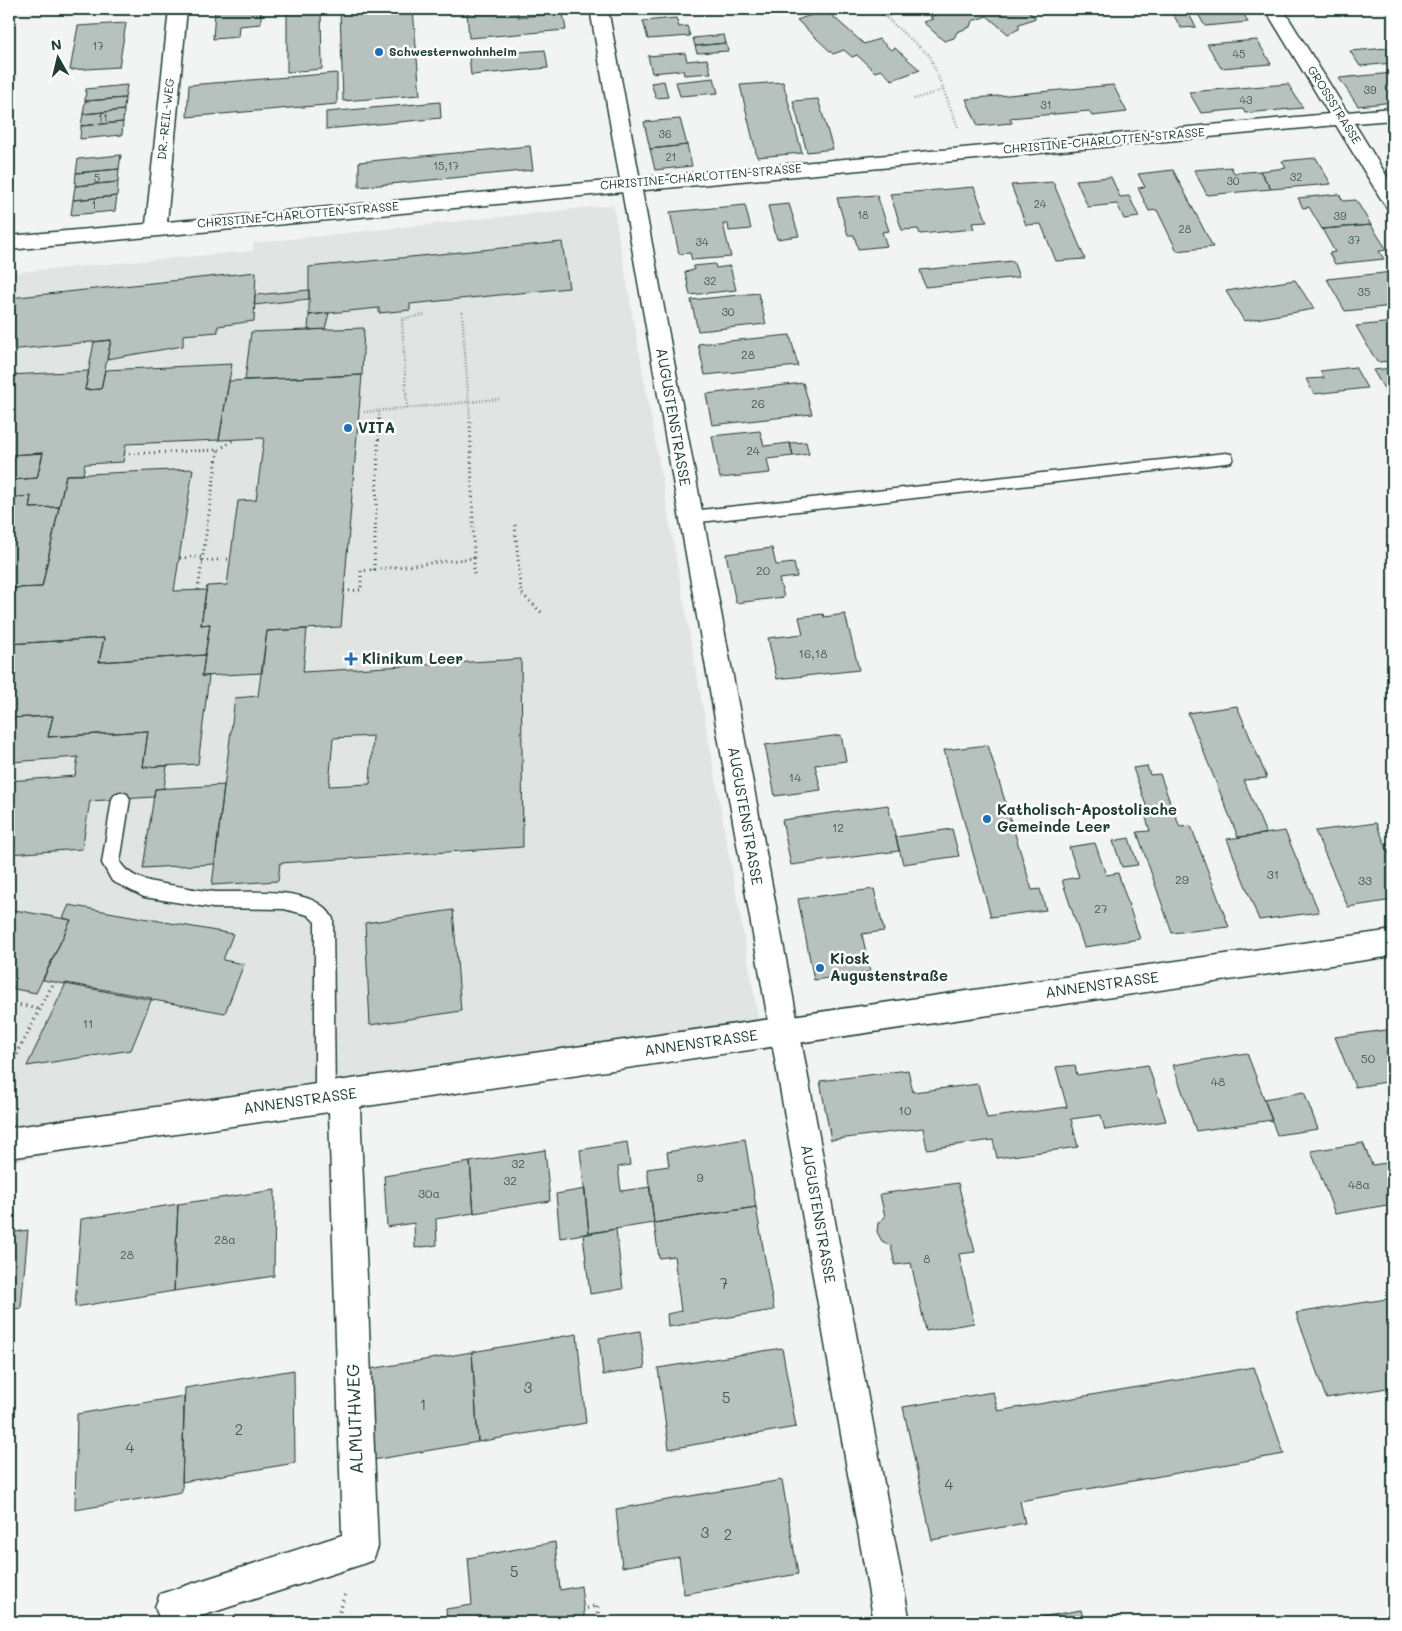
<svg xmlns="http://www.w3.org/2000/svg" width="1402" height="1631" font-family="Mali,sans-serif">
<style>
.built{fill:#e0e4e3}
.building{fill:#b7c1bd;stroke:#1f3d34;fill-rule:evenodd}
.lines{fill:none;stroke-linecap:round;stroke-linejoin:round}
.service-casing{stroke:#1f3d34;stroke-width:3}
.minor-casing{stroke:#1f3d34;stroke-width:3}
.tertiary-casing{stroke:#1f3d34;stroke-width:3}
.path-far2{stroke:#1f3d34;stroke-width:2.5;stroke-dasharray:0.5 2.5;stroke-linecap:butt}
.path-far1{stroke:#1f3d34;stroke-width:3;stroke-dasharray:1 4;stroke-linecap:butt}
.path{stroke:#1f3d34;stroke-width:4;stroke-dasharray:1 4.5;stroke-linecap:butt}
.service{fill:#fff;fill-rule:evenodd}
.minor{fill:#fff;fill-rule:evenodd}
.tertiary{fill:#fff;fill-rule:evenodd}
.poi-dot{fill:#1f6fb2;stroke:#fff;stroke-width:2}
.labels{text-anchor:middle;stroke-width:5;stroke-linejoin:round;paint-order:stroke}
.far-number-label{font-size:11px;fill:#455e56}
.far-poi-label{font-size:12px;font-weight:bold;fill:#1f3d34;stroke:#fff;text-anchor:start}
.far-street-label{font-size:12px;fill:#1f3d34;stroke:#fff}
.number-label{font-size:12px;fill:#455e56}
.street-label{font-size:15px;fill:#1f3d34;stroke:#fff}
.poi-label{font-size:15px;font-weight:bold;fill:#1f3d34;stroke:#fff;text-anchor:start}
.near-number-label{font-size:15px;fill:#455e56}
.near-street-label{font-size:18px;fill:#1f3d34;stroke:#fff}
</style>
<rect width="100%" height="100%" fill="#f2f3f3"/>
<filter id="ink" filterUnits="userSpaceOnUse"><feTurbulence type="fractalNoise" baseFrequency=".02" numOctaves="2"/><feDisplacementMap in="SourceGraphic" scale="10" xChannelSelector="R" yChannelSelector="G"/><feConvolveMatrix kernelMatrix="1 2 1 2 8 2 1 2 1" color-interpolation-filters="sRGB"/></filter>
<g filter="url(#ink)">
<path class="built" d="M613,205L763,1045L348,1101L9,1162V273L253,251L254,243Z"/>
<path class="building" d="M261,9V24L239,26L238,37L213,39L215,10Z
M287,9H321L322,69L287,72Z
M340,9H413L420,95L343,101Z
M517,9L518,17L563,13L566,30L469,38L467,13Z
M812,9H834L827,11L864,44L879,39L891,50L895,48L920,70L892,80L881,70L875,72L857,55L852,57L844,50L833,54L797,20L817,13Z
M938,9H1025L1036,18L1019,24V29L1008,34L987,16L972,21L970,27L957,32L954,38L944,41L923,22L933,19L930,17L938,14L933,10Z
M1170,9H1186L1196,27L1181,28Z
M1195,9H1241L1248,22L1205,26Z
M676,18L679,27L687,26L690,36L648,39L643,21Z
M126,23L119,67L70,70L78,26Z
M724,35L726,43L695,46L693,38Z
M1257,40L1271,64L1221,68L1207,44Z
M726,43L728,51L697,53L695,46Z
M1388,48L1393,55V63L1360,66L1350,51Z
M545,50L548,68L471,75L469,56Z
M685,53L687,61L707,59L711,73L684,75L683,70L652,73L648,56Z
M337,73V104L187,117L189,85Z
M1393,73V102L1358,106L1339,78Z
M714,78L718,93L680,96L676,82Z
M664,81L668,97L656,98L651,83Z
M783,82L802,153L757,157L740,85Z
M1288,84L1303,108L1245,113L1243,109L1201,113L1189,92Z
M127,85L125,98L85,101L86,89Z
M1113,85L1127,112L1092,116L1089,111L1010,118L1012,123L978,126L966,99Z
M125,98L124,110L83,114L85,101Z
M818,99L833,149L807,152L793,101Z
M440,102L441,118L326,129V112Z
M124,110L123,122L81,126L83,114Z
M680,119L687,145L650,149L644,122Z
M123,122L122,135L80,139L81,126Z
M687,145L692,166L655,170L650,149Z
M530,146L533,170L359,187V162Z
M121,155L119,169L76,173L78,159Z
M1316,158L1331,184L1271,189L1260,171L1286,168L1282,161Z
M1231,167L1234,173L1260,171L1271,189L1207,195L1194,170Z
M119,169L118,182L75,186L76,173Z
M1173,170L1213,247L1177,251L1157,210L1149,211L1138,188L1145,187L1138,174Z
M1111,177L1120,197L1129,196L1139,217L1124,219L1117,204L1088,207L1076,180Z
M118,182L117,196L73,200L75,186Z
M1053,182L1085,259L1056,261L1041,224L1026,225L1011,185Z
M974,187L987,222L972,223L974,229L920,234L918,229L902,230L890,194Z
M1339,194L1343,201L1356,200L1371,225L1322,229L1309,207L1303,208L1298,198Z
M877,195L889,231L882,232L887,246L858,249L854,235H848L837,198Z
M117,196L115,211L71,215L73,200Z
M789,204L799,236L777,239L768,206Z
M745,205L751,229L729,231L728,224H723L731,257L692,260L690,253L679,254L670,212Z
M1371,225L1387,250L1379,251L1384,259L1335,264L1329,253L1335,252L1322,229Z
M562,242L569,288L410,304V310L379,313V308L309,315V267Z
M1013,261L1019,277L925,287L920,270Z
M715,264L716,268L730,266L736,290L690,295L685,272L694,270L693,266Z
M256,272L254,321L218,326V332L183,335V346L107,359L111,340L9,350V298Z
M1393,272V306L1345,311L1327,279Z
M1295,280L1314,309L1244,321L1226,291Z
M309,290V299L254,305L255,295Z
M758,293L766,324L698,331L691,300Z
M329,313L325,329L308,330L309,315Z
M1393,322V361L1377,362L1356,326Z
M364,328L362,375L245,380L251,332Z
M790,335L798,366L705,375L698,344Z
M111,340L101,389L85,390L94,342Z
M232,364L219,440L126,444L123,462L85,464L83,475H66L59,507L29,508L31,496L9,498L12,480L37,478L43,453L9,455V375L89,371L85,390L101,389L105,370Z
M1355,367L1367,388L1314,394L1306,379L1324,378L1320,371Z
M1393,368V404L1373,370Z
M362,375L341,627L267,631L262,673L202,676L210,624L201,625L207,586L227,585L238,501L256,500L264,438L219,440L229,381Z
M803,383L812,414L712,425L706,394Z
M760,431L764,446L790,443L793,456L767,459L770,473L720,478L712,436Z
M806,442L809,454L793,456L790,443Z
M43,453L37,478L12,480L9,494V455Z
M193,469L174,591L206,590L201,625L210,624L205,655L99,662L104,638L9,644V615L15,588L42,587L66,475Z
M31,496L29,508L59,507L42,587L15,588L9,615V498Z
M772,548L776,565L794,563L797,577L779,579L784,597L736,603L726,554Z
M823,614L824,617L845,614L859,670L777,679L768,638L803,634L799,617Z
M307,629L303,672L521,659L523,847L280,863L278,881L212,885L235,698L258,696L267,631ZM373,736L370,784L329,786L333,738Z
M104,638L99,662L205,655L202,676H209L198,764L143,767L148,731L48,737L53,716L9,718V644Z
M1237,706L1267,778L1244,780L1266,834L1238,837L1188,713Z
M53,716L48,737L148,731L143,767L167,766L164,788L155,789L154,797L90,801L82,849L9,854V781L75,776L78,757L12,762L9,779V718Z
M841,735L846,761L815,765L821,790L775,796L765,745Z
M988,745L1032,890L1040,889L1046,910L991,917L944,750Z
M1147,766L1150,775L1160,774L1172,808L1148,811L1133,768Z
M224,785L215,864L143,868L155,789Z
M888,805L899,851L791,865L782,820Z
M1172,808L1180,827L1191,826L1229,927L1172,933L1137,832L1150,831L1144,811Z
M1376,823L1393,862V900L1348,907L1315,831Z
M952,829L959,856L903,864L896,837Z
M1285,831L1319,912L1259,920L1227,839Z
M1129,838L1138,865L1122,867L1113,841Z
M1095,843L1106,875L1118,873L1140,939L1084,947L1062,880L1079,877L1069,847Z
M874,889L884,931L862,934L870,972L814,980L798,899Z
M69,905L233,934L223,960L244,964L225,1013L43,980L71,920L63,918Z
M9,909L71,920L36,993L9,988Z
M453,910L461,1011L370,1025L365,923Z
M66,983L152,998L131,1050L27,1066Z
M1393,1029V1081L1355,1087L1335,1037Z
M1247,1053L1272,1120L1196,1131L1173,1065Z
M1075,1065L1077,1075L1148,1065L1166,1121L1105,1130L1101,1115L1071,1119L1078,1147L997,1158L993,1140L927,1149L923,1128L831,1140L820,1081L908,1070L913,1092L978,1084L987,1118L1067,1107L1056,1067Z
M1304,1092L1318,1129L1277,1135L1264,1099Z
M745,1139L756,1207L654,1223L647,1169L669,1166L667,1152Z
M627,1142L630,1165L618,1167L621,1191L650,1187L654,1223L589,1233L580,1150Z
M1363,1143L1372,1165L1393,1162V1204L1335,1214L1311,1151Z
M545,1150L550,1201L474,1213L470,1162Z
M470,1162L474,1213L436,1219L437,1245L415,1248L414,1223L387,1227L384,1176Z
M958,1183L975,1252L959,1254L974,1323L926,1331L911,1263L895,1265L891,1246L882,1241L877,1232L878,1223L885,1217L880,1194Z
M585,1189L589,1233L560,1238L556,1194Z
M275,1190L274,1276L174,1291L178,1204Z
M178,1204L174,1291L75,1307L81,1219Z
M756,1207L774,1310L668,1327L667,1314L681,1311L674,1256L659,1258L654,1223Z
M616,1229L623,1289L590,1294L583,1235Z
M28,1230L21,1308L9,1310V1233Z
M1393,1298V1387L1326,1398L1296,1313Z
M640,1331L645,1368L603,1375L599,1338Z
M577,1334L586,1423L478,1442L472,1352Z
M782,1348L796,1427L669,1449L658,1368Z
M472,1352L478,1442L373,1460L370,1369Z
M1254,1367L1284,1454L1020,1501L1025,1523L932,1540L903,1407L993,1392L998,1411Z
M294,1370L295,1463L182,1482L185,1388Z
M184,1396L182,1492L75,1510L77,1414Z
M782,1480L798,1574L684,1594L679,1557L622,1567L616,1509Z
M555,1542L560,1590L581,1586L585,1622H447L446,1609L472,1605L468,1558Z
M1081,1610L1084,1622H1013Z"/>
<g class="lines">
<defs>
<path id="service" d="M1226,453L1231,454L1233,458L1231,462L1226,463L691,523L686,521L683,517L686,513L691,511Z
M121,792L127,794L130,799L120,862C130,879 152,882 170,885C185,887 201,891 216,892C248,893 317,884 333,919L335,1097L332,1104L325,1107L318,1104L315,1097V922L308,915L284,909L213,908L144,897L112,881L102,863L112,799L115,794Z"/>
<path id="minor" d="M169,9H187L167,222L1329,114L1265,9H1283L1347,112L1393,108V120L1354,123L1393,186V208L1386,207L1336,125L9,250V236L146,224Z
M1393,930V956L360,1107L378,1547L373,1560L360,1565L183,1622H165L160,1620L155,1607L160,1594L342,1535L329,1112L9,1158V1128Z"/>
<path id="tertiary" d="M590,9H608L910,1622H874Z"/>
</defs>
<use href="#service" class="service-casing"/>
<use href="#minor" class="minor-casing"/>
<use href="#tertiary" class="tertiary-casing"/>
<path class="path-far2" d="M876,9L930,56L958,127
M886,17L908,9
M914,99L943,90
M462,312L470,419
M407,408L402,319L424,315
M364,412L500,399
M379,419V411"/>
<path class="path-far1" d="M124,454L218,450L234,440
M515,525L521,593L542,613
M180,558L203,557
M474,558V577
M202,561L230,559
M374,570L379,418
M198,590L218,450
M344,591L361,590V571L474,558L470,418"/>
<path class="path" d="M9,1003L41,1009
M9,1069L54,981
M587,1608L597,1606L599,1622
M336,1622L346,1592"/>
<use href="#service" class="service"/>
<use href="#minor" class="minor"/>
<use href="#tertiary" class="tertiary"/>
</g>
</g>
<g class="poi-dot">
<circle cx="379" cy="52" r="5"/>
<circle cx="348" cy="428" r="5"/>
<path d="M348.5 651.5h5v5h5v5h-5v5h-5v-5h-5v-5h5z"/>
<circle cx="987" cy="819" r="5"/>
<circle cx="820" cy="968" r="5"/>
</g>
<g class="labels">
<g class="far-number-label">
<text x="98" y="50">17</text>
<text x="1239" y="58">45</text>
<text x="1370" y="94">39</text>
<text x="1246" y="104">43</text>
<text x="1046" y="109">31</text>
<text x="103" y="122">11</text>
<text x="665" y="138">36</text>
<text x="671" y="161">21</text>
<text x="446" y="170">15,17</text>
<text x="1296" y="181">32</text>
<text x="97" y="182">5</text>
<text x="1233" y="185">30</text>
<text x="1040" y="208">24</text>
<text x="94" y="209">1</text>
<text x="863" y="219">18</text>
<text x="1340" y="220">39</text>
<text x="1185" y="233">28</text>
<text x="1354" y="244">37</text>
<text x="702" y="246">34</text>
<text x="710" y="285">32</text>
<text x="1364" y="296">35</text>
<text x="728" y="316">30</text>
</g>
<g class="far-poi-label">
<text x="389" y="56">Schwesternwohnheim</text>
</g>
<g class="far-street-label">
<text transform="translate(1334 105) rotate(58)" y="4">GROSSSTRASSE</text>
<text transform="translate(166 119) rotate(-84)" y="4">DR.-REIL-WEG</text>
<text transform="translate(1104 141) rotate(-5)" y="4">CHRISTINE-CHARLOTTEN-STRASSE</text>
<text transform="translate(701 177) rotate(-5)" y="4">CHRISTINE-CHARLOTTEN-STRASSE</text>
<text transform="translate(298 215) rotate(-5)" y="4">CHRISTINE-CHARLOTTEN-STRASSE</text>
</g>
<g class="number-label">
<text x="748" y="359">28</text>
<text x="758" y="408">26</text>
<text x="753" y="455">24</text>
<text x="763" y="575">20</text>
<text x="813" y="658">16,18</text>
<text x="795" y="782">14</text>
<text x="838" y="832">12</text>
<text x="1273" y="879">31</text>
<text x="1182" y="884">29</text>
<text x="1365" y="885">33</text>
<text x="1101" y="913">27</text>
<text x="88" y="1028">11</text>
<text x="1368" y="1063">50</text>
<text x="1218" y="1086">48</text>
<text x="905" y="1115">10</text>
<text x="518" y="1168">32</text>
<text x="700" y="1182">9</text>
<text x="510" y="1185">32</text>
<text x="1359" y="1189">48a</text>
<text x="429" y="1198">30a</text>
<text x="225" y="1244">28a</text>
<text x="127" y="1259">28</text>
<text x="927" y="1263">8</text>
</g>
<g class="street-label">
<text transform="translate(673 417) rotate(80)" y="5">AUGUSTENSTRASSE</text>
<text transform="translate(745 816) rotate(80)" y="5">AUGUSTENSTRASSE</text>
<text transform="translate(1102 985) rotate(-8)" y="5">ANNENSTRASSE</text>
<text transform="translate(701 1043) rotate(-8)" y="5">ANNENSTRASSE</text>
<text transform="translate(300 1101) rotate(-8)" y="5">ANNENSTRASSE</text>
<text transform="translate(818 1214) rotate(80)" y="5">AUGUSTENSTRASSE</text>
</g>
<g class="poi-label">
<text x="358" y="433">VITA</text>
<text x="362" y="664">Klinikum Leer</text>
<text x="997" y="815">Katholisch-Apostolische<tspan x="997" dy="17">Gemeinde Leer</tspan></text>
<text x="830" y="964">Kiosk<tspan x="830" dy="17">Augustenstraße</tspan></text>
</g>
<g class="near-number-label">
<text x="724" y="1289">7</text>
<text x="528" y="1393">3</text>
<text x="726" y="1403">5</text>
<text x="423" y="1410">1</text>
<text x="239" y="1435">2</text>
<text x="130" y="1453">4</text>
<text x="949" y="1490">4</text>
<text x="705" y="1538">3</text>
<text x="728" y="1540">2</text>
<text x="514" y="1577">5</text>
</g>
<g class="near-street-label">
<text transform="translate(355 1419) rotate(-92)" y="6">ALMUTHWEG</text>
</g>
</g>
<rect width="1402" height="1631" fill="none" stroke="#fff" stroke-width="30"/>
<rect x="15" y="15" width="1372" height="1601" fill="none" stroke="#1f3d34" stroke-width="2" filter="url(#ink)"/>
<g transform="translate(58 58) rotate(352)" stroke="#ffffff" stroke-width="4" paint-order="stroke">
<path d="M0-4L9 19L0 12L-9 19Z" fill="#1f3d34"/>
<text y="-8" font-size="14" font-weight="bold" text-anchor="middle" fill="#1f3d34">N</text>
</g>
</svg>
